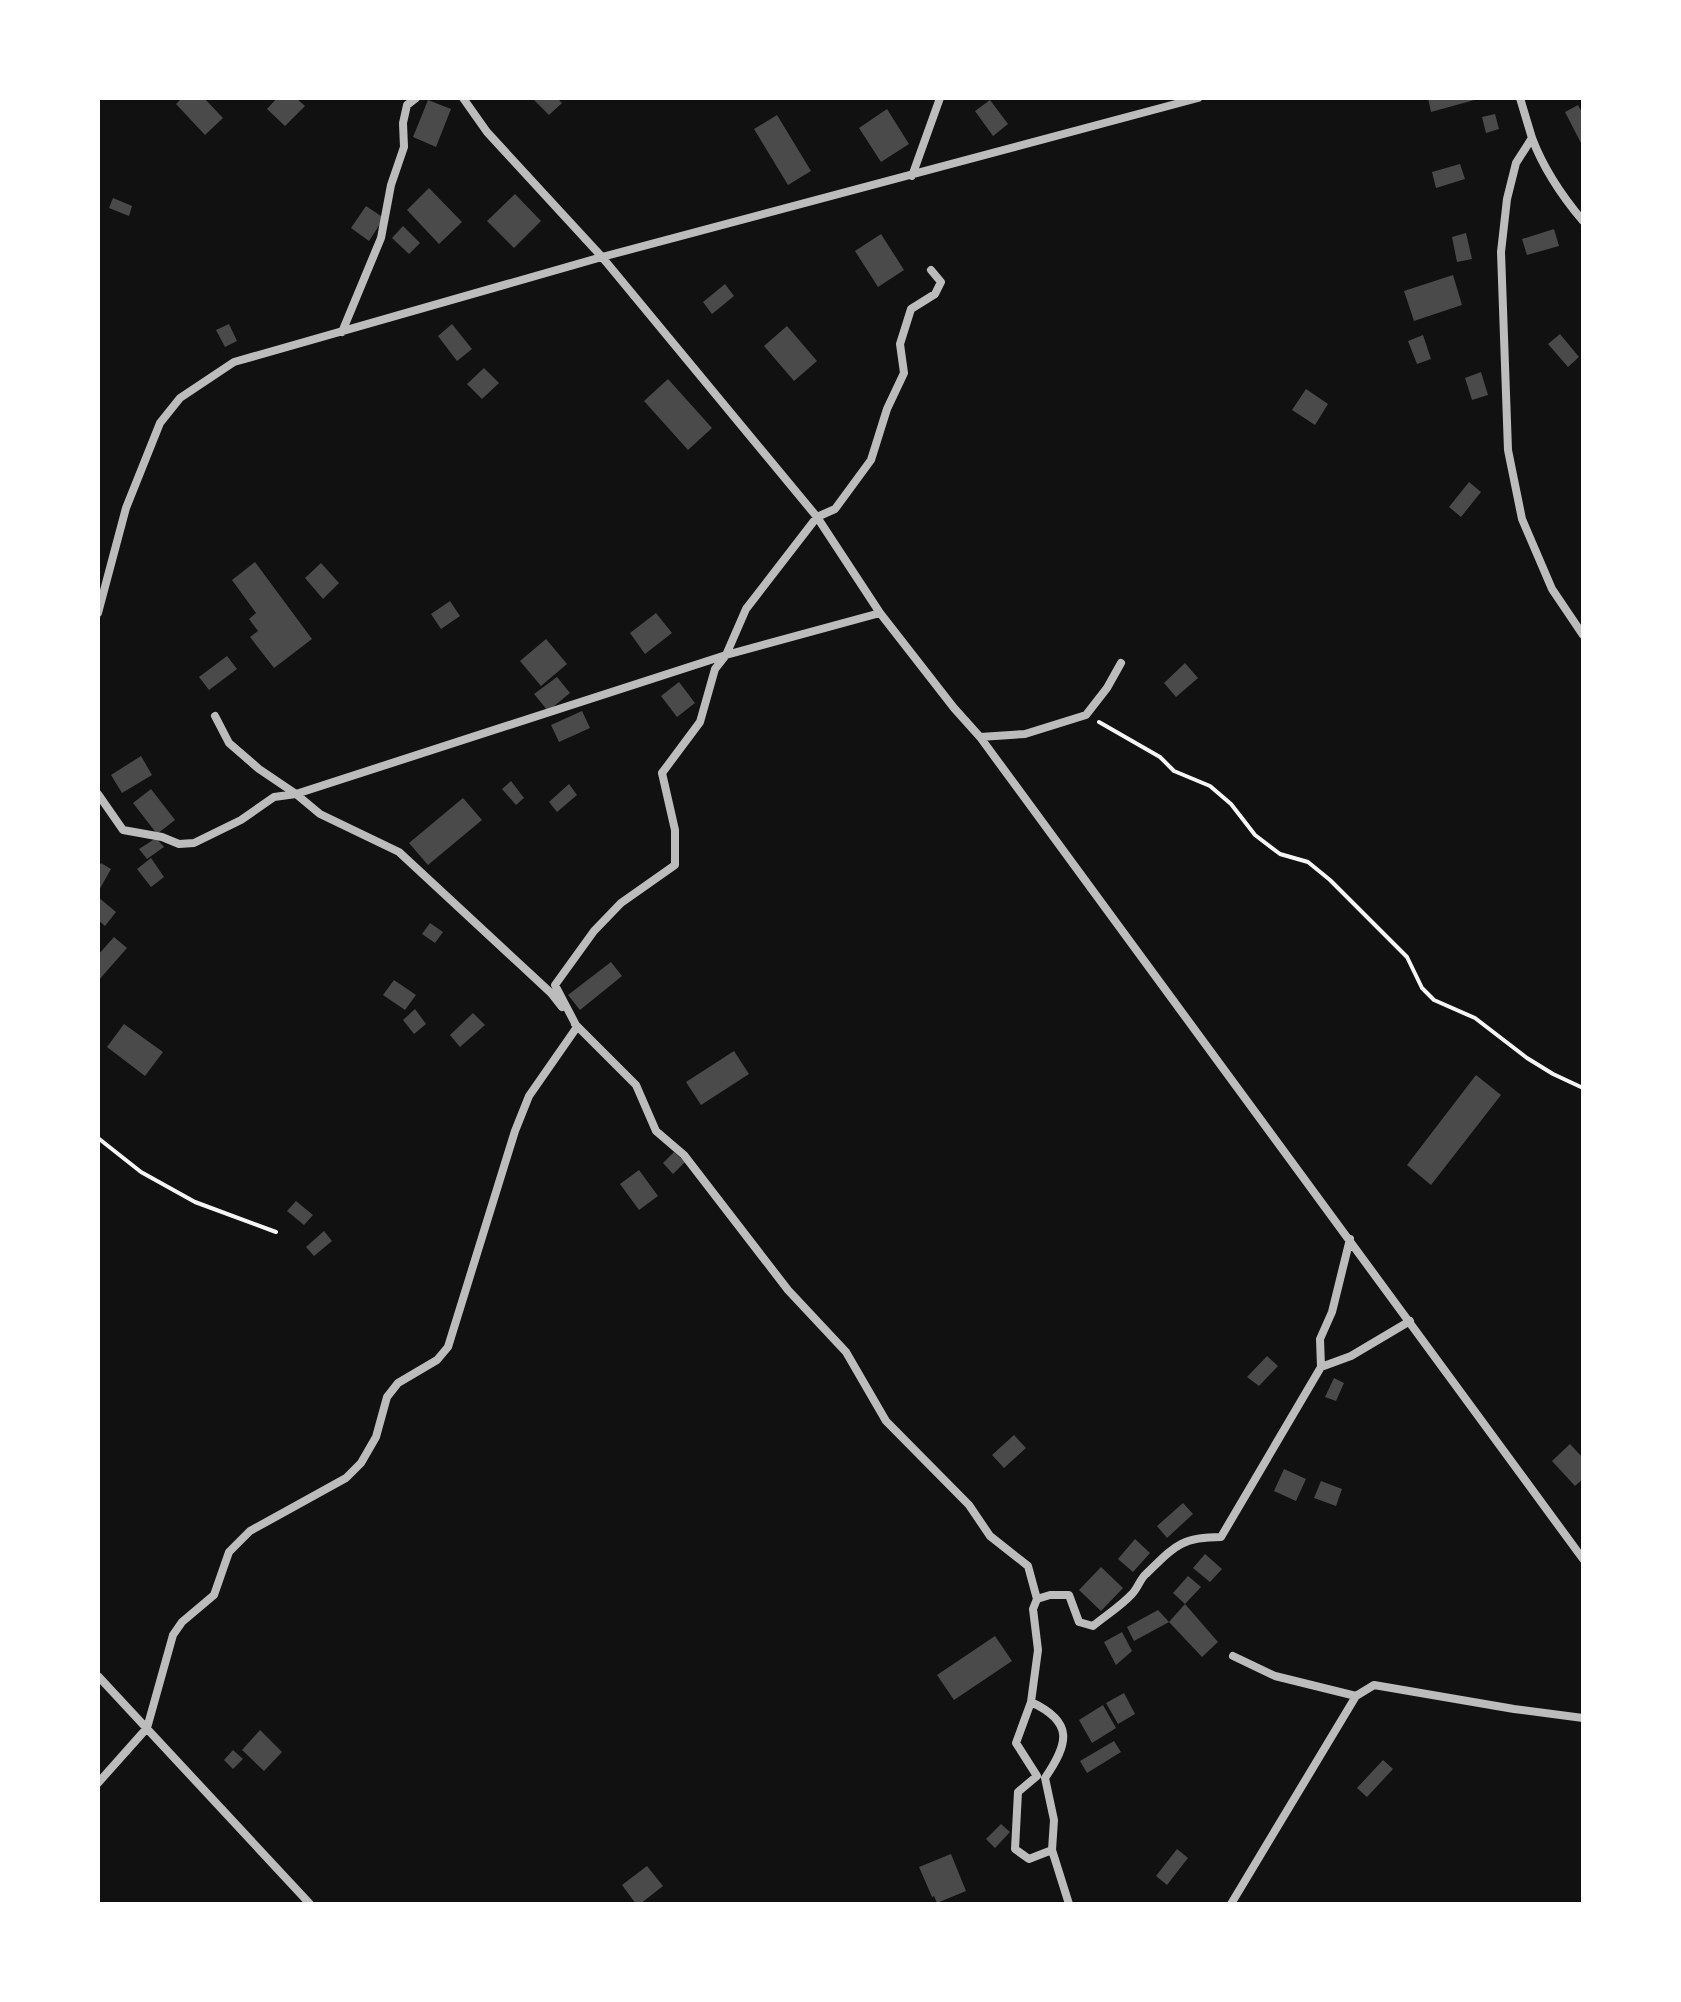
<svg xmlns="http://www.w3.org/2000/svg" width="1681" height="2002" font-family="'Fira Sans',sans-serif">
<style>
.building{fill:#4a4a4a}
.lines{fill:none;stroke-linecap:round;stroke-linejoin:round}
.path{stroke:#f5f5f5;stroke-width:4}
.minor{stroke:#bcbcbc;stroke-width:8}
</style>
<rect width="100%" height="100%" fill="#111"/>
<path class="building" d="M182,98H204L223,118L205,135L176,104Z
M277,98H296L305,106L285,126L267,109Z
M532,98H557L562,103L549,115Z
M1428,98H1478V99L1431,112Z
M428,100L451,109L436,147L413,137Z
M990,100L1008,124L993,136L975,111Z
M1578,105L1583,114V147L1565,112Z
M887,109L909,144L881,162L859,128Z
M1495,114L1499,129L1486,133L1482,117Z
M777,115L811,171L788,185L754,129Z
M1460,164L1465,179L1436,188L1432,172Z
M429,188L462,222L439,244L407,210Z
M515,194L541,221L514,248L487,221Z
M113,198L132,206L129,216L109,208Z
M366,206L384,218L369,241L351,228Z
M403,226L420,243L409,254L392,238Z
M1554,229L1559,246L1527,255L1522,239Z
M1466,233L1472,259L1457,262L1452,237Z
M881,234L904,270L878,287L855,251Z
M1453,275L1462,305L1414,321L1404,291Z
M725,284L734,296L712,314L703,302Z
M229,324L237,341L225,347L216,330Z
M452,324L472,349L457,361L438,336Z
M787,326L817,361L794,381L764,346Z
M1560,334L1579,357L1568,367L1548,344Z
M1423,335L1431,359L1417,364L1408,341Z
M484,368L499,383L482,399L467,384Z
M1481,372L1488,395L1472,400L1465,378Z
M668,379L712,428L688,450L644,401Z
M1306,389L1328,404L1315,425L1292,410Z
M1469,482L1481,492L1461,517L1449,507Z
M255,562L312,639L274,668L250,637L258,631L249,619L256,613L232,580Z
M321,563L339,583L323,599L305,578Z
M450,601L460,616L441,629L431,614Z
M656,613L672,633L645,654L630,633Z
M546,639L567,664L541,686L520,661Z
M227,656L237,669L209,690L199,677Z
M1185,663L1198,678L1176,697L1164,683Z
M557,677L570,693L548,711L534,694Z
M679,682L695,703L677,717L661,696Z
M582,711L590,728L559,742L551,725Z
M141,756L152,775L122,793L111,775Z
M511,781L524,798L516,805L502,789Z
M569,784L577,795L557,812L549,802Z
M151,789L175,820L157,834L133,803Z
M463,798L482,820L428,865L409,843Z
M156,838L164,847L147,859L139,849Z
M151,858L164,877L151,887L137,869Z
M101,863L111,869L98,892V868Z
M98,897L116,912L105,926L98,920Z
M430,923L443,932L435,943L422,934Z
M114,937L127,948L98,981V955Z
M611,962L622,976L580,1010L568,995Z
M394,980L416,995L405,1010L383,995Z
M415,1009L426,1024L414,1034L403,1020Z
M473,1013L485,1025L460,1047L450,1035Z
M124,1024L163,1052L145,1076L107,1047Z
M734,1051L749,1074L701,1105L686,1082Z
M1476,1075L1501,1095L1431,1185L1407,1165Z
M674,1152L685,1162L673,1174L663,1163Z
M639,1170L658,1196L639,1210L620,1184Z
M296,1201L313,1215L304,1225L287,1211Z
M324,1231L332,1241L314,1256L306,1247Z
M1267,1356L1278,1366L1259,1386L1247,1377Z
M1334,1378L1344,1383L1336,1401L1325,1397Z
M1014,1435L1026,1448L1004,1468L992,1455Z
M1570,1444L1583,1458V1479L1575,1486L1552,1461Z
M1284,1469L1306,1479L1296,1501L1274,1491Z
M1321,1481L1342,1489L1336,1506L1314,1498Z
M1183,1503L1193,1514L1167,1538L1157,1526Z
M1135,1539L1150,1553L1133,1572L1118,1559Z
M1205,1554L1222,1569L1210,1582L1193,1568Z
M1101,1567L1123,1588L1101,1611L1079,1590Z
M1188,1576L1201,1587L1185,1604L1173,1593Z
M1185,1604L1218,1642L1202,1657L1169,1622Z
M1158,1610L1169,1622L1134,1641L1127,1627Z
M1122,1632L1132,1651L1116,1665L1104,1642Z
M995,1636L1012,1661L954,1700L937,1675Z
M1124,1693L1135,1714L1118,1724L1106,1703Z
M1103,1705L1116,1728L1092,1743L1079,1720Z
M260,1730L282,1752L264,1771L242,1750Z
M1114,1741L1121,1752L1087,1773L1080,1761Z
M233,1750L243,1759L233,1769L224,1760Z
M1383,1760L1393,1769L1367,1797L1357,1788Z
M1001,1824L1010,1832L995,1848L986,1839Z
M1177,1849L1188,1858L1167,1885L1156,1876Z
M951,1854L966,1891L937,1903L934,1896L932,1897L919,1867Z
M647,1866L663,1886L640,1904H636L622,1885Z"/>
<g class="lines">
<path class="path" d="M1099,722L1160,757L1174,771L1210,786L1231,804L1255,835L1280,854L1308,862L1330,880L1407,957L1422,988L1434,1000L1475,1018L1527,1058L1553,1074L1583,1088
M98,1138L141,1172L195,1202L276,1232"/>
<path class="minor" d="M463,98L487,132L602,257L817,517L880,613L954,708L980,737L1583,1559
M1520,98L1532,138L1516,163L1507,199L1501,252L1508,450L1522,519L1552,589L1583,635
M1532,138C1544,170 1561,195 1583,221
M912,176L940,98
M342,332L381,238L391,185L404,147L403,123L407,105L416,98
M98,613L126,508L160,423L180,398L234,362L602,257L1198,98
M215,716L229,743L259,769L296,794L320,814L399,852L551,993L562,1007
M980,737L1025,734L1086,715L1107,688L1121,663
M98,794L123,830L162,837L179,844L194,843L241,820L274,797L296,794L726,655L880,613
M575,1024L636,1085L656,1131L684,1155L788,1290L846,1352L886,1421L969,1505L990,1536L1028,1566L1037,1599L1033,1609L1038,1650L1031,1702C1074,1722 1069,1743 1045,1778L1054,1820L1052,1850L1069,1904
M1321,1367L1351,1356L1410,1321
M1037,1599L1050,1595H1069L1079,1622L1093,1626C1105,1616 1121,1606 1132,1594C1138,1588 1140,1579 1146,1574C1174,1547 1180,1537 1221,1537L1321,1367L1320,1339L1332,1312L1350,1239
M1233,1656L1275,1676L1356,1696
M98,1676L310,1904
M1031,1702L1016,1743L1037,1776L1018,1792L1015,1849L1029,1859L1052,1850
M98,1783L147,1728L173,1635L182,1622L214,1595L229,1552L250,1531L346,1478L361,1463L376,1437L387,1397L398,1383L437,1360L448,1347L515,1131L529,1096L577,1027L555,985L594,931L621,903L675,865V830L662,773L700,722L715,669L726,655L746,609L817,517L835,509L871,460L887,409L904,373L900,344L911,309L935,294L941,282L931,270
M1231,1904L1356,1696L1374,1685L1514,1709L1583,1718"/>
</g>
<rect width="1681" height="2002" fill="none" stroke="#ffffff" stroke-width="200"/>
</svg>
